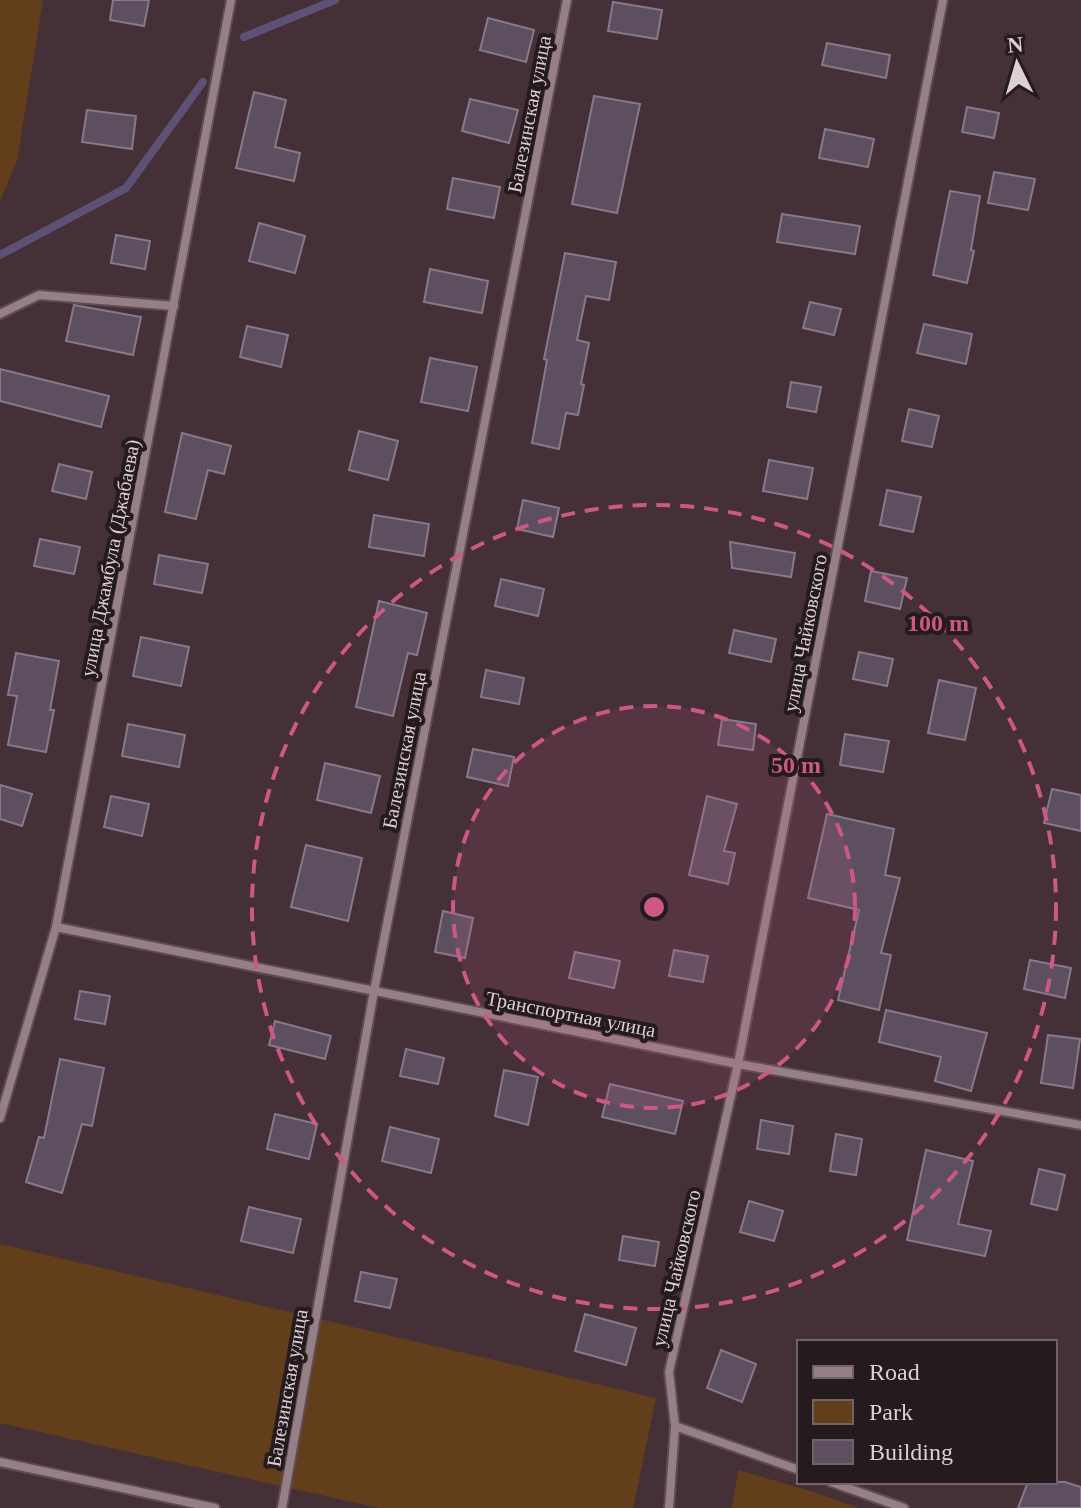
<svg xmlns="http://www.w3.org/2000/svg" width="1081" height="1508" font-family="'Times New Roman',serif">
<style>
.green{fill:#623e1a}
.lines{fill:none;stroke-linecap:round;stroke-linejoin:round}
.stream{stroke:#5d5276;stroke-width:8}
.building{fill:#5e4f60;stroke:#87788a;stroke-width:2}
.minor-casing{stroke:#5d4c52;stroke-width:12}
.minor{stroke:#977f87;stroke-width:8}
.ring{fill:none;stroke:#cb5885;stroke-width:4;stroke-dasharray:14 10}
.labels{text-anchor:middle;stroke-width:8;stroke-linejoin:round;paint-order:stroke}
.street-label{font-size:20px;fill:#ddd0d4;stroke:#251b1f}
.centre{fill:#cb5885;stroke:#251b1f;stroke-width:4}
.ring-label{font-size:24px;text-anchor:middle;font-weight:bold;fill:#cb5885;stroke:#251b1f;stroke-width:8;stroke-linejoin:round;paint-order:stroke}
</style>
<rect width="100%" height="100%" fill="#453038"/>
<path class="green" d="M0,0H43L17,161L0,201Z
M0,1244L656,1398L633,1508H379L0,1423Z
M738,1470L814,1492L858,1508H732Z"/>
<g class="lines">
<path class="stream" d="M244,37L335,0
M0,255L126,188L203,82"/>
</g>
<path class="building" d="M113,0H149L144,26L110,20Z
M613,2L662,10L657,39L608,31Z
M488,18L534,30L526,62L480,50Z
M827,43L890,55L886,78L822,65Z
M254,92L286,100L275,147L300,153L294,181L236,168Z
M594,96L640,104L617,213L572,204Z
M470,99L518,110L509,143L462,131Z
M967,107L999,113L994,138L962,132Z
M87,110L136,116L132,149L82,142Z
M825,129L874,139L868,167L819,158Z
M994,172L1035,179L1028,210L988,203Z
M453,178L500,187L494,218L447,209Z
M950,191L980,196L971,250L974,251L967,283L933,275Z
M782,214L860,226L855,254L777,242Z
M259,223L305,236L295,273L249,261Z
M116,235L150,241L145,269L111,263Z
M565,253L616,262L609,300L586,296L577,340L589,343L581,384L584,385L578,415L566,413L559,449L532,443L547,360L544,359Z
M430,269L488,281L482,313L424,302Z
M810,302L841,309L834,335L803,328Z
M74,305L141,317L133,355L66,341Z
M924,324L972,334L966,364L917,353Z
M247,326L288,335L281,367L240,357Z
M430,358L477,367L468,411L421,402Z
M0,369L109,396L101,427L0,401Z
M791,382L821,387L816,412L787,407Z
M909,409L939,416L932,447L902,441Z
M359,431L398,441L388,480L349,470Z
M182,433L231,446L224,474L208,470L196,519L165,512Z
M769,460L813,468L807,499L763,491Z
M59,464L92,472L86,499L52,491Z
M887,490L921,497L913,532L880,525Z
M523,500L559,508L553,537L517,529Z
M374,515L429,524L424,556L369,547Z
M40,539L80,547L74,574L34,566Z
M730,542L795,553L791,577L732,568Z
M159,555L208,564L202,593L154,584Z
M871,571L907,578L900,609L865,601Z
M501,579L544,589L538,616L495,606Z
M379,601L427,613L417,655L408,653L393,716L356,707Z
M734,630L776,639L771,662L729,653Z
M141,637L189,647L181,686L133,676Z
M859,652L893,659L887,686L853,679Z
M16,653L59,661L50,710H54L46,752L8,745L17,696L8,695Z
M486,670L524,678L519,704L481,697Z
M939,680L976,688L965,740L928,733Z
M722,719L756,724L753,750L718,745Z
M128,724L185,735L179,767L122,756Z
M845,734L889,741L883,772L840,765Z
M473,749L514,757L508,786L467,777Z
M325,763L380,776L371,813L317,800Z
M0,785L32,794L22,826L0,819Z
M1052,789L1081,795V831L1044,823Z
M111,796L149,804L142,836L104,827Z
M707,796L737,804L724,851L735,853L728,884L689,875Z
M827,814L894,829L885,875L900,878L881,953L891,955L879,1010L838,1000L859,910L808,898Z
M306,845L362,858L348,921L291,907Z
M443,911L473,918L465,958L435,952Z
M674,950L708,956L703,982L669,976Z
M575,952L620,961L614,988L569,978Z
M1030,960L1071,968L1065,998L1024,989Z
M80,991L110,996L105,1024L75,1019Z
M886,1010L987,1033L971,1091L935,1081L941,1057L879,1042Z
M275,1021L331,1036L325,1059L269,1045Z
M1048,1035L1080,1039L1073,1088L1041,1083Z
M406,1049L444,1058L438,1084L400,1076Z
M60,1059L104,1068L92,1126L82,1124L62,1193L26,1182L39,1137L44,1138Z
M504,1070L538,1077L528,1125L495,1116Z
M610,1084L683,1101L675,1134L602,1117Z
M275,1114L317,1124L309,1159L267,1149Z
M761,1120L793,1126L789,1154L757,1149Z
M390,1127L439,1139L431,1173L382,1161Z
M836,1134L862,1139L856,1175L830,1171Z
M926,1150L973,1161L958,1224L991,1231L985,1256L907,1240Z
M1039,1169L1065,1175L1057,1210L1031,1204Z
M749,1201L783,1211L774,1241L740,1232Z
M249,1207L301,1219L293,1253L241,1241Z
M623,1236L659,1242L655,1266L619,1260Z
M361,1272L397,1279L390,1308L355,1301Z
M585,1314L636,1328L626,1365L575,1351Z
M721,1350L756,1364L742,1402L707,1388Z
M1028,1482H1065L1081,1487V1508H1018Z"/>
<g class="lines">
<defs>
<path id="minor" d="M0,314L39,295L174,306
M56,927L738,1064L1081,1125
M0,1118L56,927L231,0
M675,1426L799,1470
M0,1462L215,1508
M831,1482L904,1508
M282,1508L374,991L567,0
M669,1508L675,1426L669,1372L738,1064L943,0"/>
</defs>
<use href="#minor" class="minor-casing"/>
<use href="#minor" class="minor"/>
</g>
<circle cx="654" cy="907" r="201" fill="#cb5885" fill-opacity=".12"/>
<g class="ring">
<circle cx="654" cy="907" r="201"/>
<circle cx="654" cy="907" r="402"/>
</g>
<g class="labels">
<g class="street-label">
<text transform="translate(529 114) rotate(-79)" y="7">Балезинская улица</text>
<text transform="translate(110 558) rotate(-79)" y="7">улица Джамбула (Джабаева)</text>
<text transform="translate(805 633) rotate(-79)" y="7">улица Чайковского</text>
<text transform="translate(404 750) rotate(-79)" y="7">Балезинская улица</text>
<text transform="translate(571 1014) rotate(11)" y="7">Транспортная улица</text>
<text transform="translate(676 1268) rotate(-77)" y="7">улица Чайковского</text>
<text transform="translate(287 1388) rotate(-80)" y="7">Балезинская улица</text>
</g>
</g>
<circle cx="654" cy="907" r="12" class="centre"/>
<g class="ring-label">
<text x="938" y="631">100 m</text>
<text x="796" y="773">50 m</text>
</g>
<rect x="797" y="1340" width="260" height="144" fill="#251b1f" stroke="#6f6367" stroke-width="2"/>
<rect x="813" y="1366" width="40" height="12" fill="#977f87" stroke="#6f6367" stroke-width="2"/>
<text x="869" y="1380" font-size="24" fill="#ddd0d4">Road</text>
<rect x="813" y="1400" width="40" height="24" fill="#623e1a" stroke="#6f6367" stroke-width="2"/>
<text x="869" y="1420" font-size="24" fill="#ddd0d4">Park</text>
<rect x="813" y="1440" width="40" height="24" fill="#5e4f60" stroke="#6f6367" stroke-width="2"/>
<text x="869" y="1460" font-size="24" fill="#ddd0d4">Building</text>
<g transform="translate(1017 64) rotate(355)" stroke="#251b1f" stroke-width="6" paint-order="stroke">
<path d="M0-6L14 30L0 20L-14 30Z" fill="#ddd0d4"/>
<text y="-12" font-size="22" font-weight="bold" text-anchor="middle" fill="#ddd0d4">N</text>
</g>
</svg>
